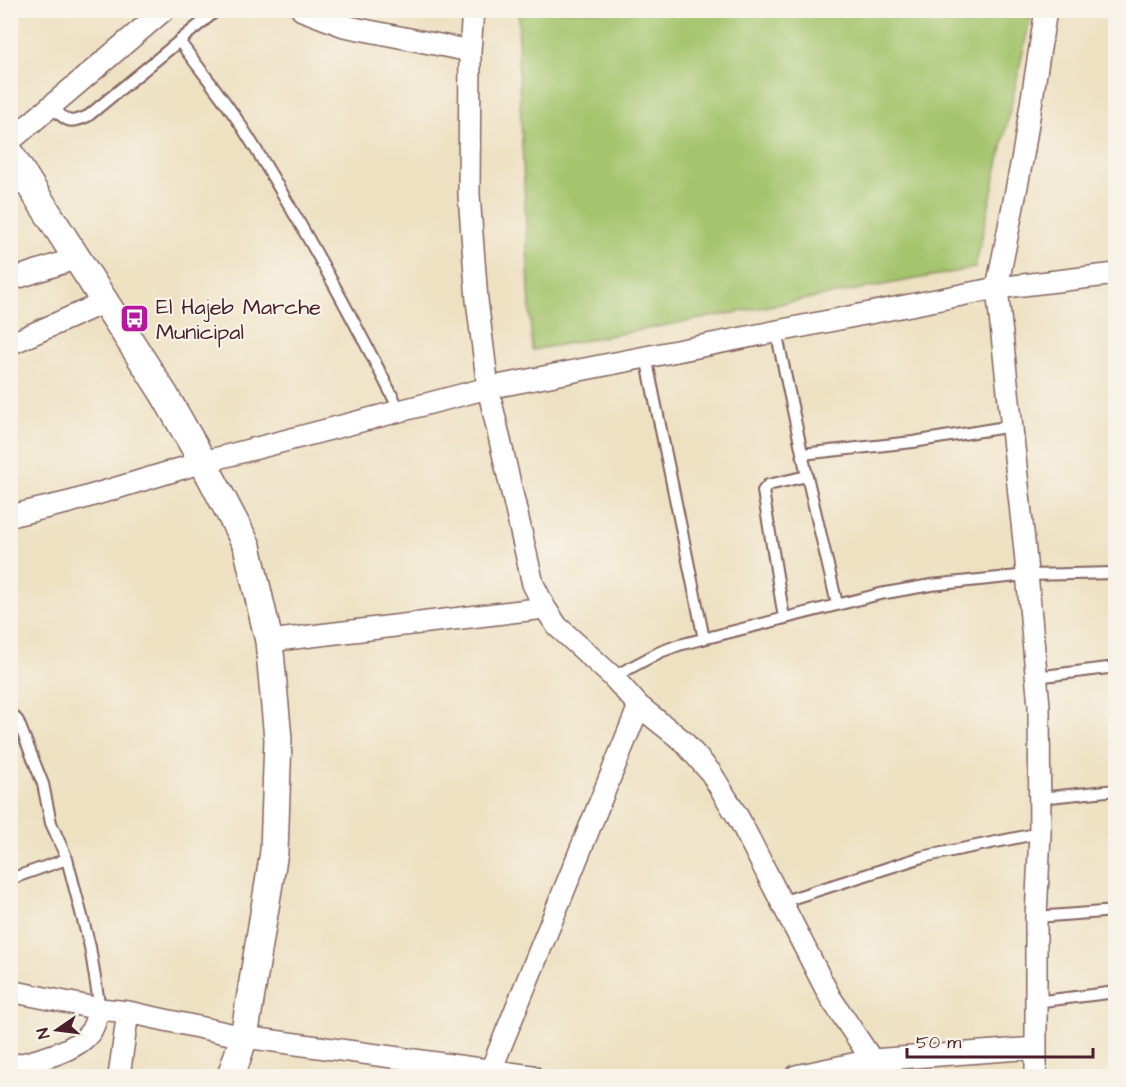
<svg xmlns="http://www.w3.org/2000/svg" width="1126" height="1087" font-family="'Architects Daughter',sans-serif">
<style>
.green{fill:#a4c56d;stroke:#77724c;stroke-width:1.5}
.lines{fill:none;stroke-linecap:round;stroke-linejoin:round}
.service-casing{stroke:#836360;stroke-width:14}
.minor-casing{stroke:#836360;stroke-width:24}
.tertiary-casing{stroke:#836360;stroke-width:30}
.service{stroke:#fff;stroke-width:10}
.minor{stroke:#fff;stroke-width:21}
.tertiary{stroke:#fff;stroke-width:27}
.labels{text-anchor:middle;stroke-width:4.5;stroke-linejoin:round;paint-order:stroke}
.poi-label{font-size:22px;fill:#4a1f2b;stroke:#f7f3e8;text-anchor:start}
</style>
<rect width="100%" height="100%" fill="#f7f3e8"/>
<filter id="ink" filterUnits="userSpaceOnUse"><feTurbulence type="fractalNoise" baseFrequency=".0167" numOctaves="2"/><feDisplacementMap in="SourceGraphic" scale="12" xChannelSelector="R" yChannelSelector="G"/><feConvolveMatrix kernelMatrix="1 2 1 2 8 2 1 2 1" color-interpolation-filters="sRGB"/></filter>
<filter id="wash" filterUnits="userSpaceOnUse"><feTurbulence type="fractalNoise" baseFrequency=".008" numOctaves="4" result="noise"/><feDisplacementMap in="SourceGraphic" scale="24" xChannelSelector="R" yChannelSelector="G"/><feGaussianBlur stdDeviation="1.35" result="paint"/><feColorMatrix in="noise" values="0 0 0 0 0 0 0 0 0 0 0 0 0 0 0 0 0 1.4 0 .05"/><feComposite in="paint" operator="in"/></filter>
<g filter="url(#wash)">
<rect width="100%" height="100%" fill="#eee1c2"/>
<path class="green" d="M519,11H1032L975,268L532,350L518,59Z"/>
</g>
<g filter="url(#ink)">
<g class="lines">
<defs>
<path id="service" d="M180,42C200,70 223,97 242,127C300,219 351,314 400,411
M52,106C66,121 68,125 88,116L217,10
M776,331L807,476L837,604
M646,357L704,639
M802,454L913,442L1012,426
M784,618L763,491L768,485L807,476
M613,677L660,652L679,645L880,594L931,585L1027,575L1116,573
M1036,677L1116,667
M10,712L18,721L43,784L51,823L67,859L90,947L100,1009
M1040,798L1116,790
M10,879L67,859
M781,902L922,857L1040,833
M1036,917L1116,911
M1035,1002L1116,992"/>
<path id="minor" d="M302,10L344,26L470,51
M473,10L470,51L469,195L477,300L488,388L533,584L545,608L557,626L613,677L639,706L683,741L711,773L739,819L830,997L872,1060L889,1076
M10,141L164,10
M10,280L77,258
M10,344L105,302
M10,516L70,502L203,462L488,388L997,288L1116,274
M269,641L545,608
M10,991L100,1009L128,1012L244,1037L532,1076
M10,1067C34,1061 77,1052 91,1031C95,1024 97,1016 100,1009
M491,1070L639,706
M119,1076L128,1012
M796,1076L872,1060L1036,1048
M1036,1076V917L1040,833L1039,706L1025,551L997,288L1023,155L1046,10"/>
<path id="tertiary" d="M10,154L164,394L203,462L247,546L269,641L278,739L274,852L244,1037L231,1076"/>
</defs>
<use href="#service" class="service-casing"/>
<use href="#minor" class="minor-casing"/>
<use href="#tertiary" class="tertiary-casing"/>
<use href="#service" class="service"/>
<use href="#minor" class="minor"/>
<use href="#tertiary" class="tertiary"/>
</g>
</g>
<defs>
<symbol id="bus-square" viewBox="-11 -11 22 22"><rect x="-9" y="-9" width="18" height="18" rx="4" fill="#b5179e" stroke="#f7f3e8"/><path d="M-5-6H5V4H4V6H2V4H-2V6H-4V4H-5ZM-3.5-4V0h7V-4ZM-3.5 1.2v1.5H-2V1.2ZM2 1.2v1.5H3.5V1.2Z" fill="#fff"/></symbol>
</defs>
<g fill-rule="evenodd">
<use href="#bus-square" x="118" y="302" width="33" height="33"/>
</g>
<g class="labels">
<g class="poi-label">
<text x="156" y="314">El Hajeb Marche<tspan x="156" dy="25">Municipal</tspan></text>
</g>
</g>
<rect width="1126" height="1087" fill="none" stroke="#f7f3e8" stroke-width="36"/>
<g transform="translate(57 1030) rotate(256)" stroke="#f7f3e8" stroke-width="4.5" paint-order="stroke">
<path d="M0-4.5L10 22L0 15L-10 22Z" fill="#4a1f2b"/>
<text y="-9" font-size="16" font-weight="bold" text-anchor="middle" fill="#4a1f2b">N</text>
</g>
<path d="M907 1048v9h186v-9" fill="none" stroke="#4a1f2b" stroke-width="3"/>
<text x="916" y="1048" font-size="18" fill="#4a1f2b" stroke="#f7f3e8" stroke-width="4.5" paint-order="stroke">50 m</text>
</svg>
